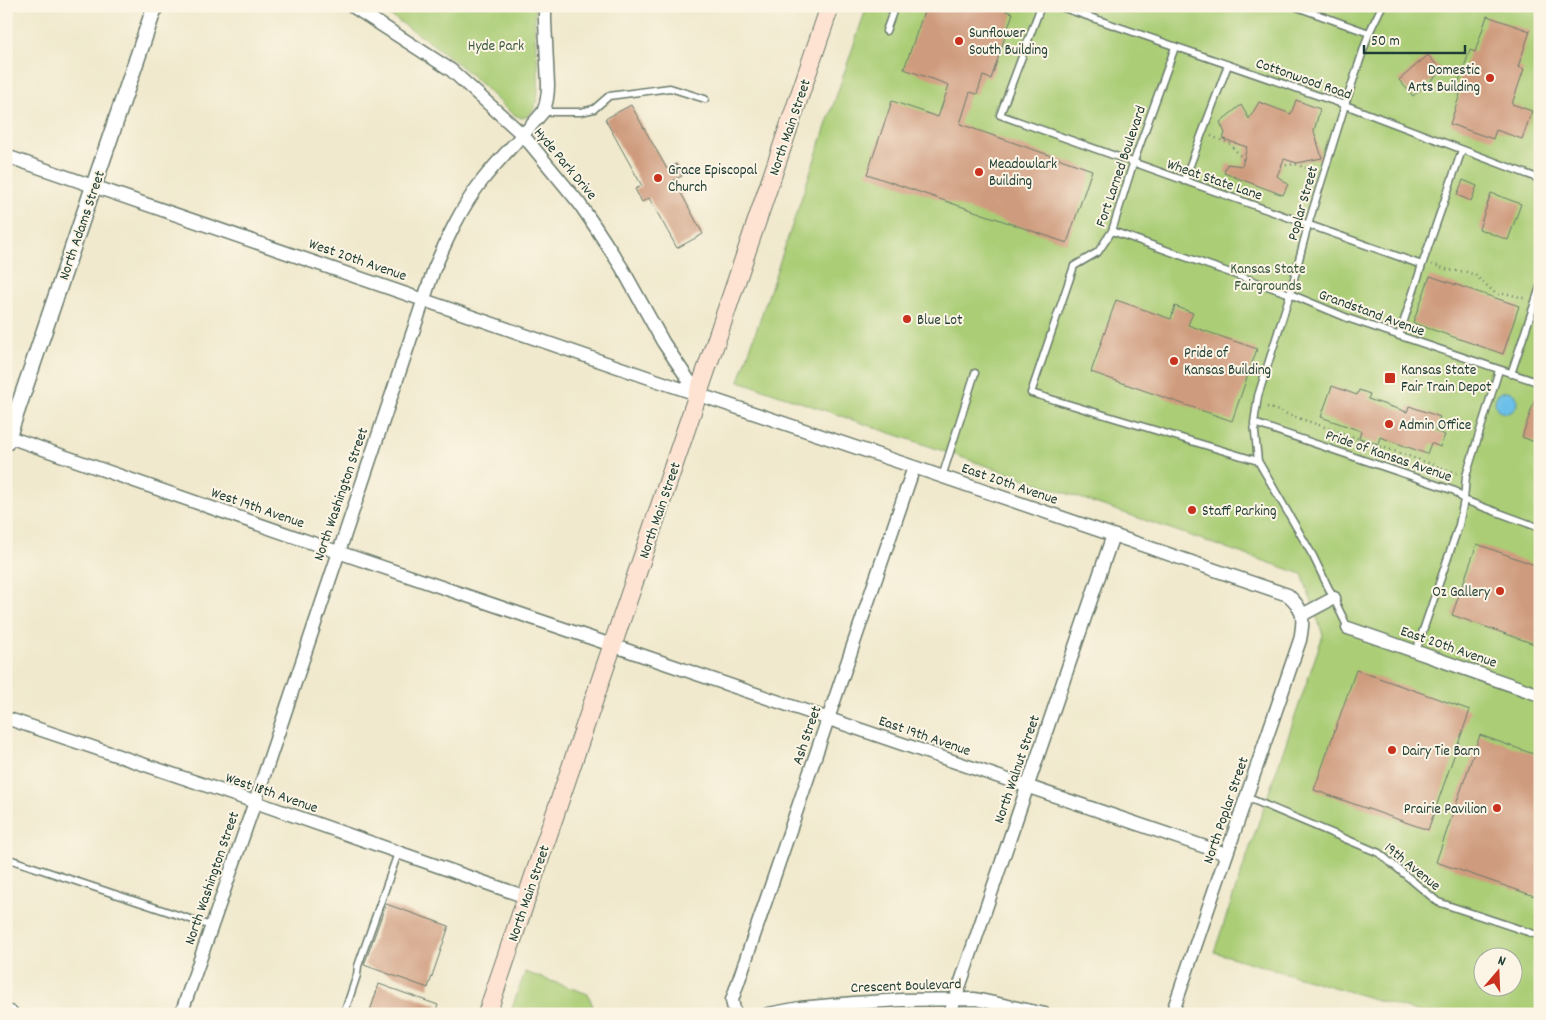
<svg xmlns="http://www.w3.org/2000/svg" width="1546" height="1020" font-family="Dekko,sans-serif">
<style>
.green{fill:#aacd76;stroke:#648555;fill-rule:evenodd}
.water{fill:#6bc0e8;stroke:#457e8e}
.building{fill:#cf9b7e}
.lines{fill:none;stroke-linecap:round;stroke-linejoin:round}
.service-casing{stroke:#68796a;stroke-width:9}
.minor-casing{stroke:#68796a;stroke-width:15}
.tertiary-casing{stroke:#68796a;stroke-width:18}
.secondary-casing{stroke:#68796a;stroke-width:20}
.path{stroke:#68796a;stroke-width:2.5;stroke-dasharray:1 4;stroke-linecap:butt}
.service{stroke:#fff;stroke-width:6}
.minor{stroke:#fff;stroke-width:12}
.tertiary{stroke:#fff;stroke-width:15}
.secondary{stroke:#fee3d2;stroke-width:18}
.poi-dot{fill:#c8321e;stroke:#fcf5e5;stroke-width:2}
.labels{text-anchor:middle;stroke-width:4;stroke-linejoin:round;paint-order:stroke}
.poi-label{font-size:15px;fill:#1f3d34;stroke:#fcf5e5;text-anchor:start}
.park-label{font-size:15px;fill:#3b5a41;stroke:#fcf5e5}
.street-label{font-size:15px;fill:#1f3d34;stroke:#fcf5e5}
</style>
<rect width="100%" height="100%" fill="#fcf5e5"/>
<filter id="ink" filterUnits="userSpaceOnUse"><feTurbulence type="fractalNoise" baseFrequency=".02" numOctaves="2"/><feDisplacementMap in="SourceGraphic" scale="10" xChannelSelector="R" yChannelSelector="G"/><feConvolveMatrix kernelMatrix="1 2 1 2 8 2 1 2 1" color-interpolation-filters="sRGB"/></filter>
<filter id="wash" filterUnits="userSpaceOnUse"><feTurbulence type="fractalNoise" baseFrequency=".0096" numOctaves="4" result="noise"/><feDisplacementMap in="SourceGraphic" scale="20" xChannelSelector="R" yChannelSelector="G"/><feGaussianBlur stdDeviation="1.12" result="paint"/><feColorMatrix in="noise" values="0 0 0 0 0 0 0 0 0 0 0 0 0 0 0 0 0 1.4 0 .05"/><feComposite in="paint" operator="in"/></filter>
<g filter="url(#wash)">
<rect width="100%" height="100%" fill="#f0e9cd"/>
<path class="green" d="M375,6H535C535,17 534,27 535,38C536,57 547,111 523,118C509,116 492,93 481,84C449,54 412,29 375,6Z
M867,6H1540V1014H1425L1214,952L1323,635L1302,574L739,381ZM1484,958H1514V988H1484Z
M525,972L588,994L596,1014H510Z"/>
<path class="water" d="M1495 402a11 11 0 1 1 22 0a11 11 0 1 1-22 0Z"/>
<g id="blocks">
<path class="building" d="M926,6H1008L1006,11L1013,13L991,79L983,76L977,94L970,92L960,124L1092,170L1067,243L867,174L892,101L938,117L949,85L904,69Z
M1487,16L1530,31L1518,67L1524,69L1512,104L1532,111L1522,139L1496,130L1493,139L1450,124L1462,88L1457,87L1470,50L1475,52Z
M1428,55L1442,71L1413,96L1399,80Z
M1296,100L1320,109L1314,131L1322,158L1297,163L1284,159L1277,176L1288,184L1283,195L1224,173L1227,164L1242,166L1247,147L1223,139L1225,133L1220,122L1241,105L1249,119L1259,102L1291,114Z
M631,105L667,169L676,164L682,176L674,180L703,234L677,248L649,198L642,202L635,189L642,186L605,119Z
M1463,180L1477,186L1471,201L1457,195Z
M1491,193L1521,204L1508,240L1479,229Z
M1430,276L1519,306L1503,354L1413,323Z
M1116,300L1171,319L1175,306L1193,313L1188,325L1257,349L1232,421L1091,372Z
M1332,386L1357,395L1359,390L1370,394L1368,399L1407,412L1409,406L1440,417L1435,431L1445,435L1440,447L1431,443L1427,454L1380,437L1378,444L1359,438L1361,431L1321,417Z
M1536,396L1540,398V436L1537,443L1522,437Z
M1477,544L1540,567V646L1452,615Z
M1356,670L1470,710L1428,830L1314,790Z
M1480,735L1536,755L1540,745V898L1436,862Z
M386,904L449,926L428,988L364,965Z
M379,984L438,1005L435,1014H369Z"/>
</g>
</g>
<g filter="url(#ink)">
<use href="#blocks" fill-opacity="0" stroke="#68796a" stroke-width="1"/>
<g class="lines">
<defs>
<path id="service" d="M1041,6L1000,115L1422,265
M1058,6L1345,105L1540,179
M1294,6L1369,33
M886,31L895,6
M1175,47L1133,164L1112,231L1098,252L1074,266L1031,393L1258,461
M543,112H581L594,109L609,96L670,88L705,99
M1184,181L1228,65
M1112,231L1290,294L1350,319L1540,383
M1399,336L1422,265L1462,150
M1511,374L1540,287
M1254,423L1455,491L1464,500L1540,528
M942,477L975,373
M1348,628L1313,556L1258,461L1254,423L1258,396L1290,294L1308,225L1345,105L1369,33L1382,6
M1416,651L1459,525L1464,500L1466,476L1499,370
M1246,797L1379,853L1438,902L1540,936
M6,858L211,926
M344,1014L357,975L358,966L398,853"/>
<path id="minor" d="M352,6L451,70L523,135L579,203L596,228L622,268L663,342L698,394
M6,156L667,384L914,467L1288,595C1305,610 1304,619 1300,640L1172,1014
M6,436L338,552L1226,854
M1302,615L1334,598
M1348,628L1540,695
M6,718L255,802L526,897
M181,1014L255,802L434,269C447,239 461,208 481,182C500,157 523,136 543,112C547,103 548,95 548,85L545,21V6
M735,1014L732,1000L914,467
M768,1014L800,1008L854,1003L902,1000L975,999L1045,1014
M950,1014L1113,535"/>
<path id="tertiary" d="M6,443L155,6
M6,1012L11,1014"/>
<path id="secondary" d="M487,1014L830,6"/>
</defs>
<use href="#service" class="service-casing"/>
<use href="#minor" class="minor-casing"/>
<use href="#tertiary" class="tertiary-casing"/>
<use href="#secondary" class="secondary-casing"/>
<path class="path" d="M1211,136L1230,144L1244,160
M1281,166L1295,164L1315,171
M1432,264L1449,270L1467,272L1475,275L1496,294H1508L1527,299
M1267,407L1457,473"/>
<use href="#service" class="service"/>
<use href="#minor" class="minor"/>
<use href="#tertiary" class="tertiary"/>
<use href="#secondary" class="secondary"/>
</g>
</g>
<g class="poi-dot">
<circle cx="959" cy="41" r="5"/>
<circle cx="1490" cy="78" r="5"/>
<circle cx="979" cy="172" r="5"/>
<circle cx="658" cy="178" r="5"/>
<circle cx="907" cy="319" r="5"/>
<circle cx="1174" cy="361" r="5"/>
<rect x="1384" y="372" width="12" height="12" rx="2.5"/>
<circle cx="1389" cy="424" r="5"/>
<circle cx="1192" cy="510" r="5"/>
<circle cx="1500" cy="591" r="5"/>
<circle cx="1392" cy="750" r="5"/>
<circle cx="1497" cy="808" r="5"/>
</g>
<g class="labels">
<g class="poi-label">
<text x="969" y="37">Sunflower<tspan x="969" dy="17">South Building</tspan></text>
<text x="1480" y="74" text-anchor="end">Domestic<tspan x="1480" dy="17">Arts Building</tspan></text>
<text x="989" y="168">Meadowlark<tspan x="989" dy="17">Building</tspan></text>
<text x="668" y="174">Grace Episcopal<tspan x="668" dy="17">Church</tspan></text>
<text x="917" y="324">Blue Lot</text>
<text x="1184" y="357">Pride of<tspan x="1184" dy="17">Kansas Building</tspan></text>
<text x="1401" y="374">Kansas State<tspan x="1401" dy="17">Fair Train Depot</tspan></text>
<text x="1399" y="429">Admin Office</text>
<text x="1202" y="515">Staff Parking</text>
<text x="1490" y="596" text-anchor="end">Oz Gallery</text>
<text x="1402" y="755">Dairy Tie Barn</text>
<text x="1487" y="813" text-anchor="end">Prairie Pavilion</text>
</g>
<g class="park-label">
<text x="496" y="50">Hyde Park</text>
<text x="1268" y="273">Kansas State<tspan x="1268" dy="17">Fairgrounds</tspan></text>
</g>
<g class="street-label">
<text transform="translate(1304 78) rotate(19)" y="5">Cottonwood Road</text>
<text transform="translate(789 127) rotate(-71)" y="5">North Main Street</text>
<text transform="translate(566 163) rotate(50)" y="5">Hyde Park Drive</text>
<text transform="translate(1120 166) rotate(-71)" y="5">Fort Larned Boulevard</text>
<text transform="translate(1215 179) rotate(19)" y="5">Wheat State Lane</text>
<text transform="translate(1302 203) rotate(-74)" y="5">Poplar Street</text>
<text transform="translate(81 225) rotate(-71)" y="5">North Adams Street</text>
<text transform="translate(358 259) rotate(19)" y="5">West 20th Avenue</text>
<text transform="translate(1372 312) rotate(20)" y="5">Grandstand Avenue</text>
<text transform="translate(1389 455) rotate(19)" y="5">Pride of Kansas Avenue</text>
<text transform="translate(1010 483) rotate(19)" y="5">East 20th Avenue</text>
<text transform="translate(340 494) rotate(-71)" y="5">North Washington Street</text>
<text transform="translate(258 507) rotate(19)" y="5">West 19th Avenue</text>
<text transform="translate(659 510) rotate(-71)" y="5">North Main Street</text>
<text transform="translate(1449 646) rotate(19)" y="5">East 20th Avenue</text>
<text transform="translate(806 735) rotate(-71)" y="5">Ash Street</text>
<text transform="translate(925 735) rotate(19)" y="5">East 19th Avenue</text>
<text transform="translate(1016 769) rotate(-71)" y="5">North Walnut Street</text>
<text transform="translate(272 792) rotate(19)" y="5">West 18th Avenue</text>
<text transform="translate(1225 810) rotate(-71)" y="5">North Poplar Street</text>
<text transform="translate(1413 866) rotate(39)" y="5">19th Avenue</text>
<text transform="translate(211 878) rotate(-71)" y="5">North Washington Street</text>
<text transform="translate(528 893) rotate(-71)" y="5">North Main Street</text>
<text transform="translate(906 985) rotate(-2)" y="5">Crescent Boulevard</text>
</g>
</g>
<rect width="1546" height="1020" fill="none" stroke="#fcf5e5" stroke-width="25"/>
<g transform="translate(1498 972) rotate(19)"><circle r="24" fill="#fcf5e5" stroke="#a4ab9e"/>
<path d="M0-4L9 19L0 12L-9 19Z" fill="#c8321e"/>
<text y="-8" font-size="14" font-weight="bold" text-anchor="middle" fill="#1f3d34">N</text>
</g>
<path d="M1364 45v8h101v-8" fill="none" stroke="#1f3d34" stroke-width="2.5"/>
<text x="1371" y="45" font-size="15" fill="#1f3d34" stroke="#fcf5e5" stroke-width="4" paint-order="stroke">50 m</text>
</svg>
